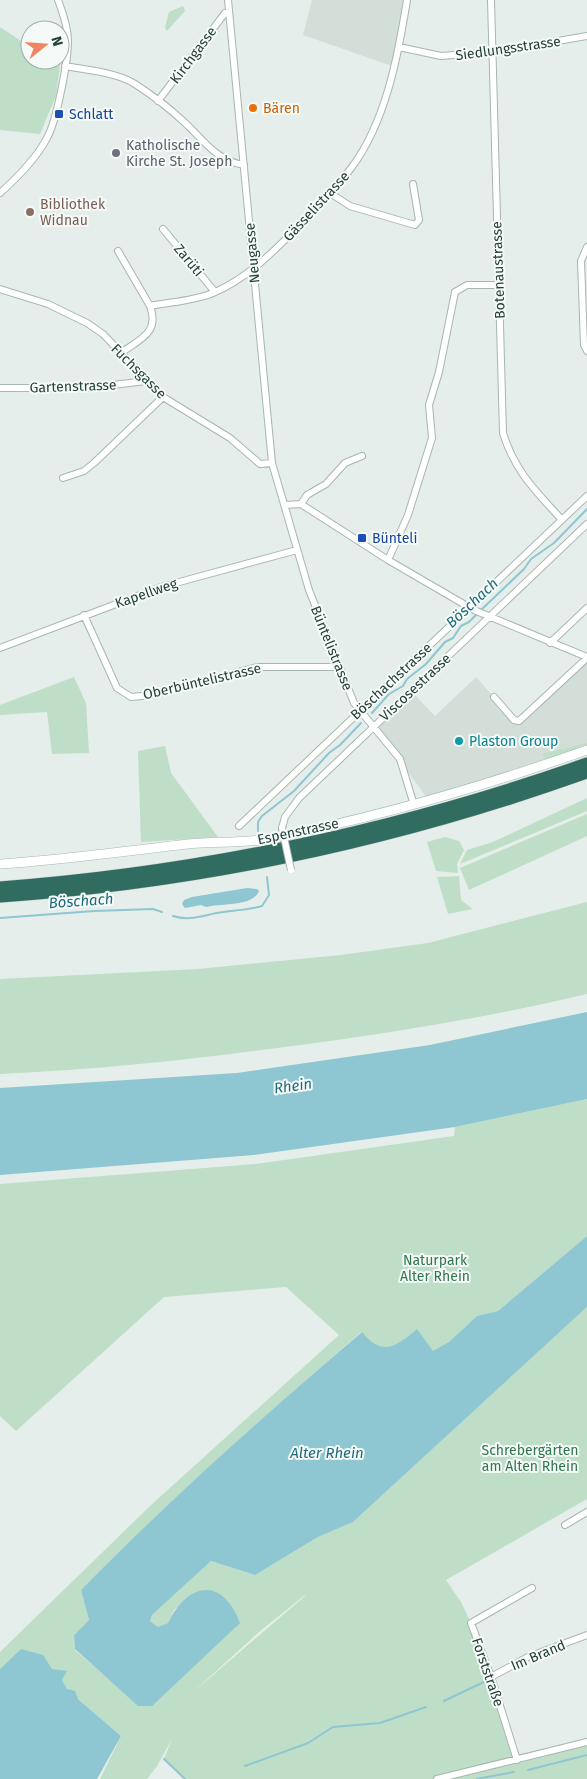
<svg xmlns="http://www.w3.org/2000/svg" width="587" height="1779" font-family="'Fira Sans',sans-serif">
<style>
.built{fill:#d3ded9}
.green{fill:#bedec7;fill-rule:evenodd}
.water{fill:#8ec6d1}
.lines{fill:none;stroke-linecap:round;stroke-linejoin:round}
.stream{stroke:#8ec6d1;stroke-width:2}
.street-casing{stroke:#a7b6b1;stroke-width:8}
.secondary-casing{stroke:#a3b9b2;stroke-width:10}
.highway-casing{stroke:#c2cac8;stroke-width:12}
.street{stroke:#fff;stroke-width:6}
.secondary{stroke:#fff;stroke-width:9}
.highway{stroke:#306c60;stroke-width:11}
.street-bridge-casing{stroke:#a7b6b1;stroke-width:8;stroke-linecap:butt}
.street-bridge{stroke:#fff;stroke-width:6}
.food-dot{fill:#e8710a;stroke:#f5faf8;stroke-width:2}
.transit-dot{fill:#1a4fb4;stroke:#f5faf8;stroke-width:2}
.worship-dot{fill:#6b7280;stroke:#f5faf8;stroke-width:2}
.education-dot{fill:#8d6e63;stroke:#f5faf8;stroke-width:2}
.culture-dot{fill:#0f9aa8;stroke:#f5faf8;stroke-width:2}
.labels{text-anchor:middle;stroke-width:4;stroke-linejoin:round;paint-order:stroke}
.street-label{font-size:14px;fill:#244039;stroke:#f5faf8}
.food-label{font-size:14px;fill:#c56008;stroke:#f5faf8;text-anchor:start}
.transit-label{font-size:14px;fill:#164399;stroke:#f5faf8;text-anchor:start}
.worship-label{font-size:14px;fill:#5b616d;stroke:#f5faf8;text-anchor:start}
.education-label{font-size:14px;fill:#785e54;stroke:#f5faf8;text-anchor:start}
.culture-label{font-size:14px;fill:#0d838f;stroke:#f5faf8;text-anchor:start}
.park-label{font-size:14px;fill:#2e764b;stroke:#f5faf8}
.water-label{font-size:15px;font-style:italic;fill:#1e6b7b;stroke:#f5faf8}
</style>
<rect width="100%" height="100%" fill="#e5eeea"/>
<path class="built" d="M312,0H405L392,66L303,35Z
M587,658V745L532,765L427,798L374,725L412,692L435,716L476,677L514,720L519,721Z"/>
<path class="green" d="M183,6L185,11L167,31L165,28L169,12Z
M0,27L30,47V60H51L60,66L56,96L40,134L0,130Z
M74,677L86,703L89,753L52,754L47,712L0,715V705Z
M587,743V745L545,760L543,754Z
M165,746L171,773L218,837L141,842L138,751Z
M587,798V811L460,864L467,850L493,842Z
M587,814V836L469,890L460,868Z
M445,837L459,841L464,850L457,864L458,873L436,871L427,842Z
M459,876L461,900L473,909L448,914L437,877Z
M587,902V994C490,1017 392,1033 293,1046C196,1059 98,1070 0,1074V979L198,969L341,955L428,943Z
M587,1099V1236L498,1311L477,1316L449,1342L433,1352L399,1344L385,1348L371,1344L361,1332C265,1416 170,1499 81,1590L89,1620L74,1635L75,1650L138,1705L202,1590L174,1610L168,1623L158,1627L150,1621L152,1615L211,1561L255,1575L318,1537L353,1522L587,1307V1499L446,1580L461,1602L471,1623L517,1759L587,1742V1779H184L164,1759L172,1739L157,1766L147,1779H100L121,1736L67,1689C57,1670 39,1661 21,1649L0,1669V1652L150,1506L339,1335L286,1287L164,1297L16,1431L0,1416V1184L256,1164L454,1136L455,1127ZM305,1595V1596L191,1694L259,1632Z"/>
<path class="water" d="M247,888L257,889L259,891C253,907 220,903 206,907L201,905L185,908L182,904L184,900L192,897Z
M587,1012V1099L455,1127L254,1155L0,1175V1088L237,1073L430,1045Z
M587,1236V1307L353,1522L318,1537L255,1575L211,1561L152,1615L150,1621L158,1627L168,1623C188,1582 222,1576 240,1623L152,1706H138L75,1649L74,1635L89,1620L81,1590C170,1499 265,1415 362,1332C382,1357 396,1347 417,1329L433,1351L449,1342L477,1316L498,1311Z
M21,1649L43,1655L52,1669L67,1671L62,1680L67,1689L75,1691L78,1699L121,1736L97,1779H0V1669Z"/>
<g class="lines">
<path class="stream" d="M481,610L524,569L531,559L554,543L587,509
M372,713L389,694L403,686L407,679L426,664L445,642L453,638L461,626L469,622L478,613
M258,831V822L262,816L294,791L329,753L340,745L361,723
M173,916C191,922 206,914 223,912C237,910 248,910 262,906L269,895L267,877
M0,918L94,911L153,909L162,912
M444,1701L486,1681
M164,1759L185,1779
M245,1766L308,1743L333,1727L380,1723L426,1707
M528,1770L587,1755
M477,1779L514,1772"/>
<defs>
<path id="street" d="M228,0L272,463L309,590L354,703L400,759L414,805
M491,0L503,433C515,472 536,491 562,520
M399,47L441,56L493,52L587,36
M65,66C86,70 116,72 135,84C152,95 169,108 183,121C203,139 216,161 244,165
M158,101L225,13H229
M0,193C18,177 36,159 47,138C57,120 68,61 68,41C68,27 63,13 58,0
M330,193L350,206L415,225L419,220L413,184
M163,229L215,292
M587,247L581,261L584,345L587,351
M118,251L150,306
M0,289L48,304L87,323L103,334L163,397L230,438L260,464L272,463
M121,353C140,339 160,333 150,306C170,302 194,301 213,293C246,279 271,254 296,229C315,209 335,189 352,167C386,121 398,56 407,0
M0,388H88L146,381
M63,478L84,471L94,463L163,397
M301,504L307,495L326,484L345,463L362,456
M285,505L301,504L388,560L474,610L587,657
M388,560L408,515L432,438L429,405L439,372L455,292L467,285H498
M84,615L117,688L131,697L152,695L257,667H339
M550,643L587,608
M0,648L161,587L297,550
M494,697L514,720L519,721L587,658
M239,826L587,496
M282,828L285,817L299,798L587,524
M565,1525L587,1512
M491,1677L528,1657L587,1635
M517,1760L491,1677L471,1623L532,1588
M437,1779L587,1742"/>
<path id="secondary" d="M0,864C63,860 125,851 188,844C217,841 246,844 274,838C381,816 485,786 587,750"/>
<path id="highway" d="M0,887C201,872 397,830 587,763
M0,897C201,883 397,841 587,773"/>
</defs>
<use href="#street" class="street-casing"/>
<use href="#secondary" class="secondary-casing"/>
<use href="#highway" class="highway-casing"/>
<use href="#street" class="street"/>
<use href="#secondary" class="secondary"/>
<use href="#highway" class="highway"/>
<defs>
<path id="street-bridge" d="M282,828L291,870"/>
</defs>
<use href="#street-bridge" class="street-bridge-casing"/>
<use href="#street-bridge" class="street-bridge"/>
</g>
<circle class="food-dot" cx="253" cy="108" r="5"/>
<g class="transit-dot">
<rect x="54" y="109" width="10" height="10" rx="2.5"/>
<rect x="357" y="533" width="10" height="10" rx="2.5"/>
</g>
<circle class="worship-dot" cx="116" cy="153" r="5"/>
<circle class="education-dot" cx="30" cy="212" r="5"/>
<circle class="culture-dot" cx="459" cy="741" r="5"/>
<g class="labels">
<g class="street-label">
<text transform="translate(508 48) rotate(-8)" y="5">Siedlungsstrasse</text>
<text transform="translate(193 55) rotate(-53)" y="5">Kirchgasse</text>
<text transform="translate(316 206) rotate(-47)" y="5">Gässelistrasse</text>
<text transform="translate(252 253) rotate(-95)" y="5">Neugasse</text>
<text transform="translate(189 260) rotate(50)" y="5">Zarüti</text>
<text transform="translate(498 270) rotate(-92)" y="5">Botenaustrasse</text>
<text transform="translate(139 371) rotate(45)" y="5">Fuchsgasse</text>
<text transform="translate(73 386) rotate(-2)" y="5">Gartenstrasse</text>
<text transform="translate(146 593) rotate(-19)" y="5">Kapellweg</text>
<text transform="translate(332 648) rotate(68)" y="5">Büntelistrasse</text>
<text transform="translate(202 681) rotate(-13)" y="5">Oberbüntelistrasse</text>
<text transform="translate(391 681) rotate(-43)" y="5">Böschachstrasse</text>
<text transform="translate(415 687) rotate(-43)" y="5">Viscosestrasse</text>
<text transform="translate(298 831) rotate(-12)" y="5">Espenstrasse</text>
<text transform="translate(538 1655) rotate(-23)" y="5">Im Brand</text>
<text transform="translate(488 1672) rotate(71)" y="5">Forststraße</text>
</g>
<g class="food-label">
<text x="263" y="113">Bären</text>
</g>
<g class="transit-label">
<text x="69" y="119">Schlatt</text>
<text x="372" y="543">Bünteli</text>
</g>
<g class="worship-label">
<text x="126" y="150">Katholische<tspan x="126" dy="16">Kirche St. Joseph</tspan></text>
</g>
<g class="education-label">
<text x="40" y="209">Bibliothek<tspan x="40" dy="16">Widnau</tspan></text>
</g>
<g class="culture-label">
<text x="469" y="746">Plaston Group</text>
</g>
<g class="park-label">
<text x="435" y="1265">Naturpark<tspan x="435" dy="16">Alter Rhein</tspan></text>
<text x="530" y="1455">Schrebergärten<tspan x="530" dy="16">am Alten Rhein</tspan></text>
</g>
<g class="water-label">
<text transform="translate(472 603) rotate(-43)" y="5">Böschach</text>
<text transform="translate(81 901) rotate(-4)" y="5">Böschach</text>
<text transform="translate(293 1086) rotate(-8)" y="5">Rhein</text>
<text x="327" y="1458">Alter Rhein</text>
</g>
</g>
<g transform="translate(45 45) rotate(73)"><circle r="24" fill="#f5faf8" stroke="#a1b0ac"/>
<path d="M0-4L9 19L0 12L-9 19Z" fill="#f08661"/>
<text y="-8" font-size="14" font-weight="bold" text-anchor="middle" fill="#244039">N</text>
</g>
</svg>
